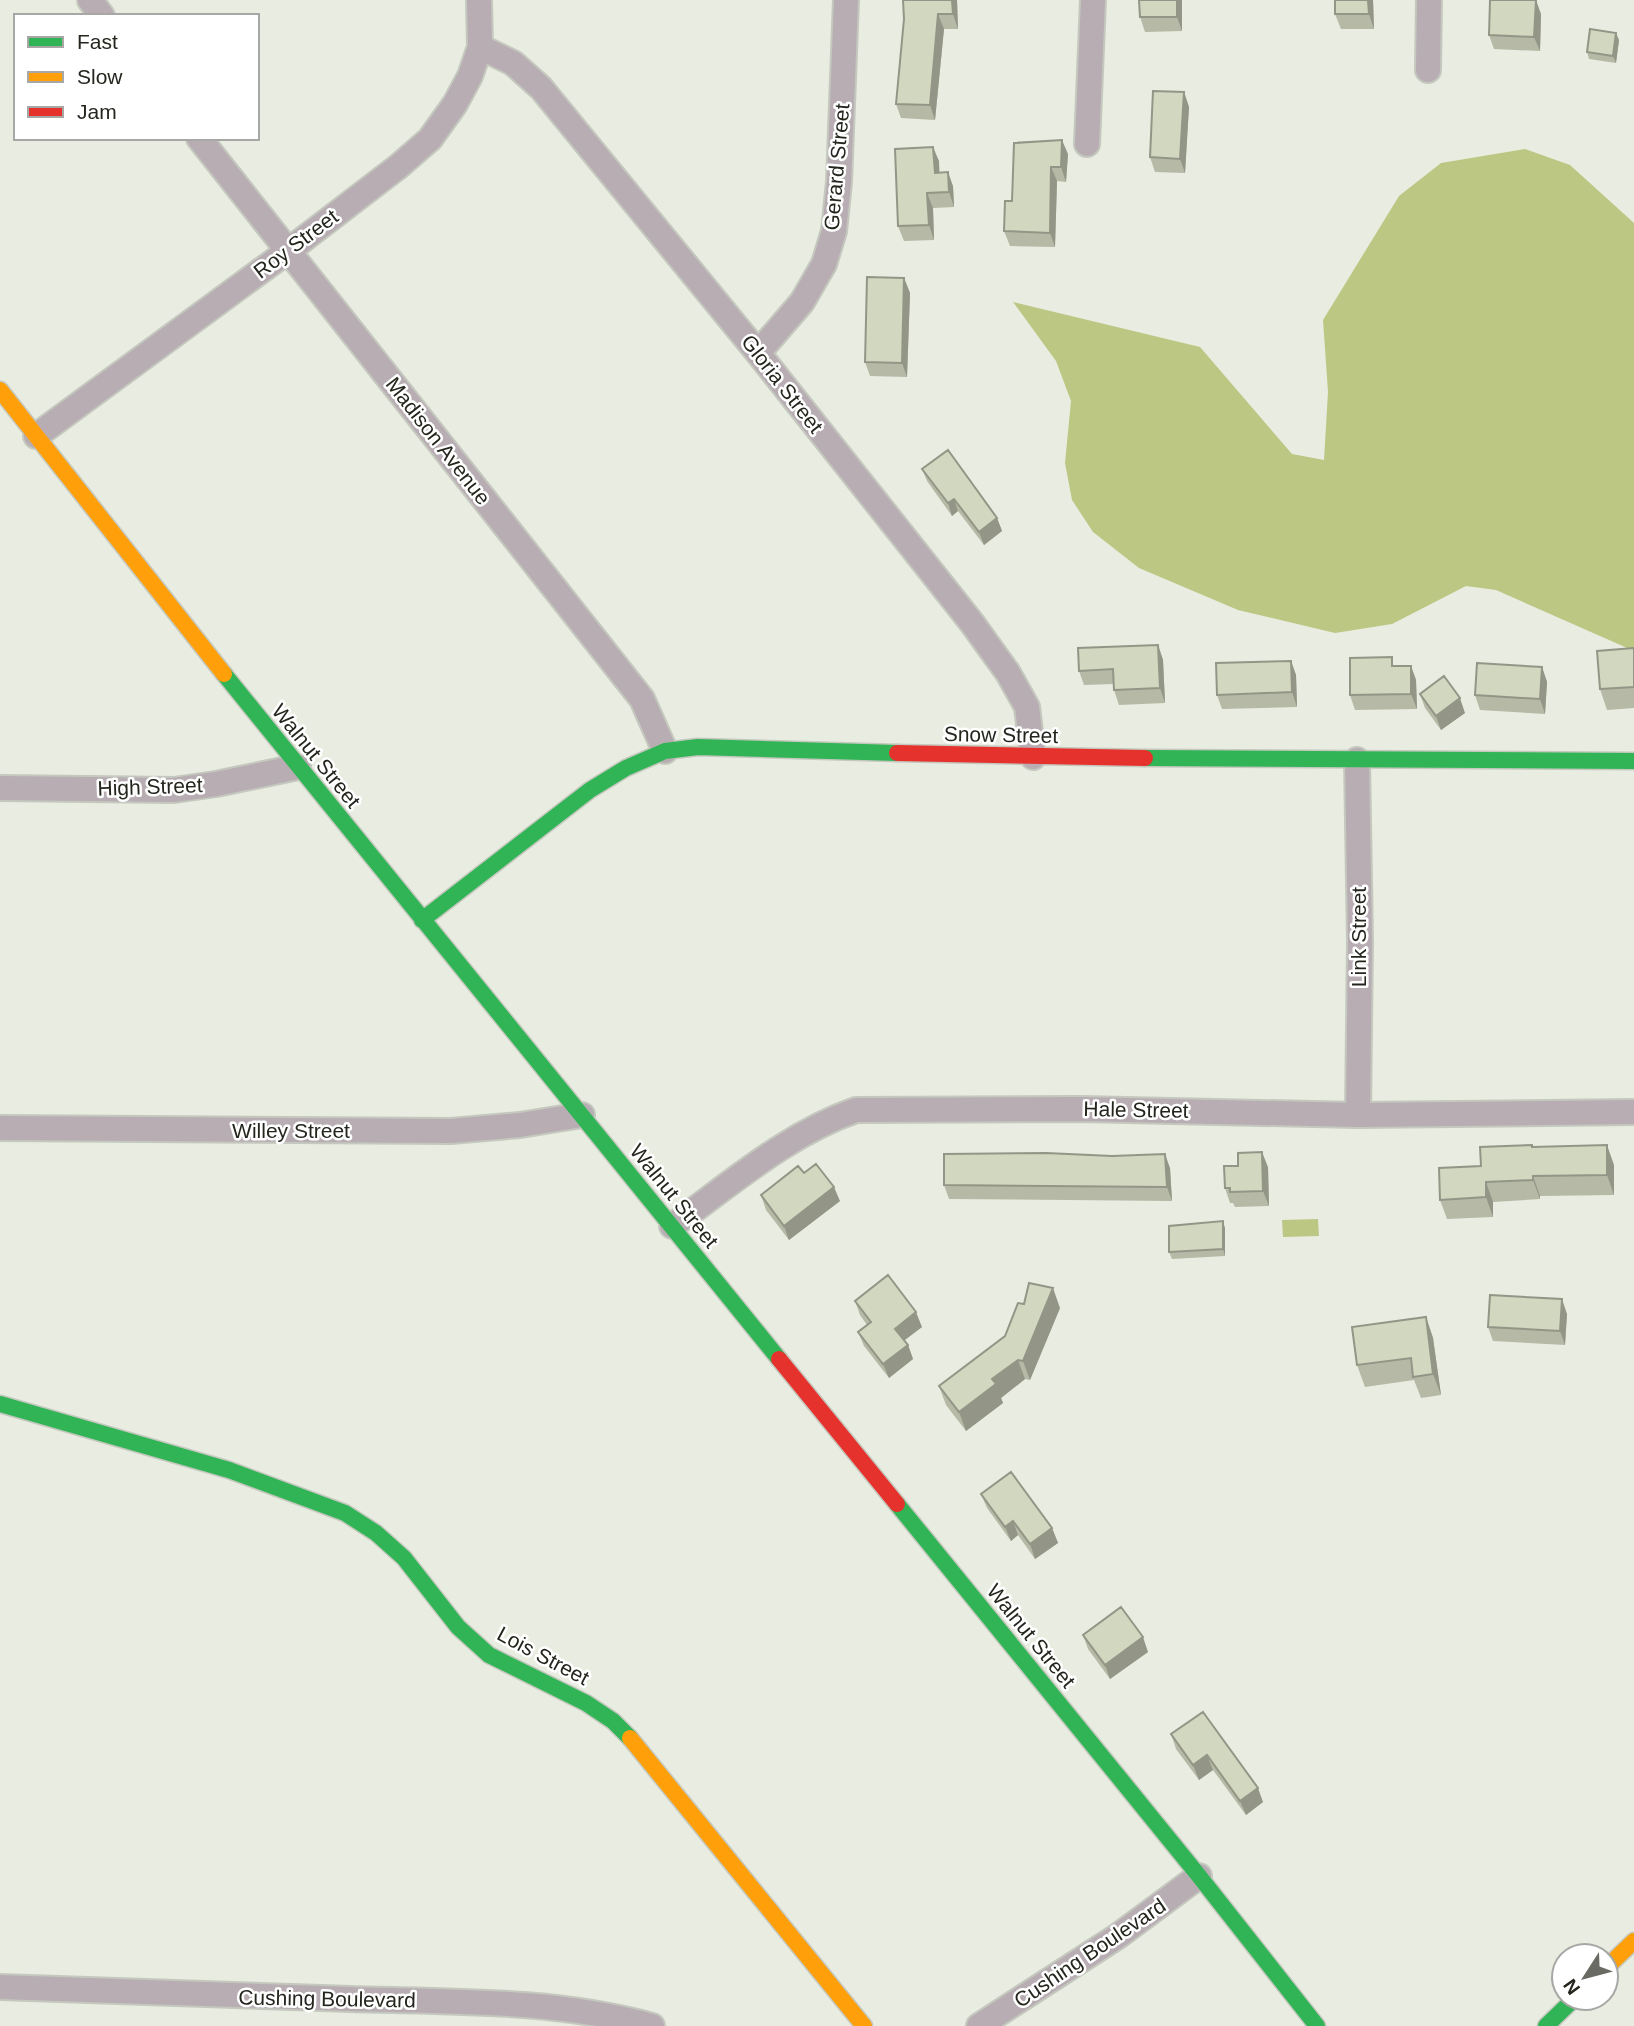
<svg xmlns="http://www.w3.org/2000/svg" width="1634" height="2026" font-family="Arial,sans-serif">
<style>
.water{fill:#bcc784}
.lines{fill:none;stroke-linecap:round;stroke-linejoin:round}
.street-casing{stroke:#c5c8be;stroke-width:28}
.fast-casing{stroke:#c5c8be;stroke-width:19}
.slow-casing{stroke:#c5c8be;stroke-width:19}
.jam-casing{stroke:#c5c8be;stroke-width:19}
.street{stroke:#b7adb3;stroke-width:24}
.fast{stroke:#30b455;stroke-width:16}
.slow{stroke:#ff9f0a;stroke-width:16}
.jam{stroke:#e5322d;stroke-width:16}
.wall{fill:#b5b9a5}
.shaded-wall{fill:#939686}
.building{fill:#d2d7c0;stroke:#939686;stroke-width:2}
.labels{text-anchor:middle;stroke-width:5;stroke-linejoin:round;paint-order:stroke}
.street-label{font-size:21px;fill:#24261e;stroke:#fff}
</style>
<rect width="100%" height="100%" fill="#e9ece0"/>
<path class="water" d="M1525,149L1570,165L1634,223V651L1496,590L1466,586L1392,624L1335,633L1238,610L1139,568L1093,532L1072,500L1065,463L1071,401L1056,361L1013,302L1200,347L1292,454L1324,460L1328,392L1323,320L1399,196L1441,163Z
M1318,1219L1319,1236L1283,1237L1282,1220Z"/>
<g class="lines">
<defs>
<path id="street" d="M90,0L102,16
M480,47L513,63L541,88L758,353L972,623L1008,673L1027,707L1033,757
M1428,70L1429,0
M199,138L642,699L665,751
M1087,144L1093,0
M758,353L802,302L824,264L834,231L839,182L846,0
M36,436L288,251L399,166L430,139L455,104L470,76L480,47L479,0
M1357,760L1360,941L1358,1115
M0,788L174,790L216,784L298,767
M0,1128L451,1131L520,1125L582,1115
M672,1226C731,1184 787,1134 856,1110L1081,1109L1358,1115L1634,1112
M0,1987C117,1992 234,1996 351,1999C451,2002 554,1999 652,2026
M979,2026L1118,1936L1199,1876"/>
<path id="fast" d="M224,674L779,1359
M1145,758L1634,761
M422,920L590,790L626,768L665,751L698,747L897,753
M0,1404L229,1470L345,1513L376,1533L404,1558L458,1627L489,1655L586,1703L613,1721L630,1738
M897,1504L1199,1876L1317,2026
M1546,2026L1575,1998"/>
<path id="slow" d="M0,390L224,674
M630,1738L864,2026
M1606,1968L1634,1941"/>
<path id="jam" d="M897,753L1145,758
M779,1359L897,1504"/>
</defs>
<use href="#street" class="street-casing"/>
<use href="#fast" class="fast-casing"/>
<use href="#slow" class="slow-casing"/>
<use href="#jam" class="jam-casing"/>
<use href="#street" class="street"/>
<use href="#fast" class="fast"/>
<use href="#slow" class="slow"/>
<use href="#jam" class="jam"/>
</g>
<path class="wall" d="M903,0H957L958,29H944L935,120L901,118L896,104L904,19Z
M1182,0V31L1145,32L1140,17Z
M1373,0L1374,29H1341L1335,14Z
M1541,14L1540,51L1494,49L1489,35Z
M1619,40L1616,63L1589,59L1587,52Z
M1184,92L1189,107L1185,173L1155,172L1150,157Z
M1014,143L1068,154L1066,182L1057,181L1055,247L1010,246L1004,231L1012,201Z
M939,161V172L953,186L954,207L933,208L934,240L904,241L898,226Z
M904,278L910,293L907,377L870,376L865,362Z
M922,469L997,518L1002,531L984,545L958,511L952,516L927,481Z
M1158,645L1163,660L1165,703L1119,705L1114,690V684L1084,685L1079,671Z
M1634,648V708L1607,710L1600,689Z
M1291,661L1296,675L1297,707L1222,709L1217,695Z
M1395,666H1411L1416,680L1417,709L1355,710L1350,695Z
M1542,667L1547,682L1545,714L1480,710L1475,695Z
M1420,694L1465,713L1441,730L1425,708Z
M1532,1147L1614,1165V1195L1540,1196V1199L1493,1202V1217L1447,1219L1440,1200L1481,1166Z
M1268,1167L1269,1206L1235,1207L1233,1203H1230L1225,1188Z
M1170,1168L1172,1201L949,1199L944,1185Z
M804,1173L840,1201L789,1240L766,1210L761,1195Z
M1225,1228V1256L1172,1259L1169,1252Z
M855,1301L922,1327L904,1340L908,1345L913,1359L889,1378L864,1346L858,1332L867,1325L860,1315Z
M1060,1308L1030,1380L1025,1379L1001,1398L1003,1403L966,1431L946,1405L939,1386Z
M1567,1314L1565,1345L1493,1341L1488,1327Z
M1426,1317L1433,1338L1441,1395L1421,1398L1414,1380L1365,1387L1357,1365Z
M981,1494L1052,1528L1058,1543L1035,1559L1018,1535L1011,1541L987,1508Z
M1083,1635L1148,1652L1110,1679L1088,1649Z
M1203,1712L1263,1802L1246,1815L1213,1770L1199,1780L1176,1749L1171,1734Z"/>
<path class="shaded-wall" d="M952,0H957L958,29L953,14Z
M1177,0H1182V31L1177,17Z
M1368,0H1373L1374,29L1369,14Z
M1536,0L1541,14L1540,51L1534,37Z
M938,14L944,29L935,120L930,105Z
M1616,33L1619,40L1616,63L1613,56Z
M1184,92L1189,107L1185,173L1180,159Z
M1062,140L1068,154L1066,182L1061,167Z
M933,147L939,161L940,187L935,173Z
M1051,167L1057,181L1055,247L1050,233Z
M948,172L953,186L954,207L949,192Z
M927,193L933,208L934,240L929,225Z
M904,278L910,293L907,377L902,363Z
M954,499L958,511L952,516L948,503Z
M997,518L1002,531L984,545L979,532Z
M1158,645L1163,660L1165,703L1160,688Z
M1291,661L1296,675L1297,707L1292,692Z
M1411,666L1416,680L1417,709L1411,694Z
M1542,667L1547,682L1545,714L1540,699Z
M1460,698L1465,713L1441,730L1436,716Z
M1607,1145L1614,1165V1195L1607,1175Z
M1262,1152L1268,1167L1269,1206L1263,1191Z
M1165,1154L1170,1168L1172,1201L1167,1187Z
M1533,1176L1540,1196V1199L1533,1180Z
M1486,1182L1493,1202V1217L1486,1197Z
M834,1187L840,1201L789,1240L784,1226Z
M1223,1221L1225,1228V1256L1223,1249Z
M1053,1288L1060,1308L1030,1380L1023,1361Z
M1562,1299L1567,1314L1565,1345L1560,1331Z
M916,1312L922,1327L901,1343L895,1329Z
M1426,1317L1433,1338L1441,1395L1433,1374Z
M908,1345L913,1359L889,1378L883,1364Z
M1018,1360L1025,1379L1001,1398L1003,1403L966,1431L959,1412L992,1379Z
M1013,1521L1018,1535L1011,1541L1005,1527Z
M1052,1528L1058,1543L1035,1559L1030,1544Z
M1143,1637L1148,1652L1110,1679L1105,1665Z
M1207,1755L1213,1770L1199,1780L1193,1765Z
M1258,1788L1263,1802L1246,1815L1240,1801Z"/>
<path class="building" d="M903,0H952L953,14H938L930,105L896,104L904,19Z
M1139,0H1177V17H1140Z
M1335,0H1368L1369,14H1335Z
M1490,0H1536L1534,37L1489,35Z
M1590,29L1616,33L1613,56L1587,52Z
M1153,91L1184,92L1180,159L1150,157Z
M1062,140L1061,167H1051L1050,233L1004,231L1005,201H1012L1014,143Z
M933,147L935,173L948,172L949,192L927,193L929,225L898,226L895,149Z
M867,277L904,278L902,363L865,362Z
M948,450L997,518L979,532L954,499L948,503L922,469Z
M1158,645L1160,688L1114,690L1113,669L1079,671L1078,648Z
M1634,648V687L1600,689L1597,651Z
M1392,657V666H1411V694L1350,695V658Z
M1291,661L1292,692L1217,695L1216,663Z
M1477,663L1542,667L1540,699L1475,695Z
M1444,676L1460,698L1436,716L1420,694Z
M1532,1145V1147L1607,1145V1175L1533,1176V1180L1486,1182V1197L1440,1200L1439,1168L1481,1166L1480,1147Z
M1262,1152L1263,1191L1230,1192V1188H1225L1224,1166H1238V1153Z
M1046,1153L1112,1156L1165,1154L1167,1187L944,1185V1154Z
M816,1164L834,1187L784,1226L761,1195L798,1166L804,1173Z
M1223,1221V1249L1169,1252V1226Z
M888,1275L916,1312L895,1329L908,1345L883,1364L858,1332L871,1322L855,1301Z
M1029,1283L1053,1288L1023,1361L1018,1360L992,1379L996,1384L959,1412L939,1386L1005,1336L1018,1303L1024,1304Z
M1490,1295L1562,1299L1560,1331L1488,1327Z
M1426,1317L1433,1374L1413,1377L1411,1358L1357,1365L1352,1327Z
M1011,1472L1052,1528L1030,1544L1013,1521L1005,1527L981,1494Z
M1121,1607L1143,1637L1105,1665L1083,1635Z
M1203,1712L1258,1788L1240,1801L1207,1755L1193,1765L1171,1734Z"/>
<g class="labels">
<g class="street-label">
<text transform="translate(837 167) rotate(-85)" y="7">Gerard Street</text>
<text transform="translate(296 244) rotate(-37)" y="7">Roy Street</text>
<text transform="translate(782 384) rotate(52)" y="7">Gloria Street</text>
<text transform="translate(438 441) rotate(52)" y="7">Madison Avenue</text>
<text transform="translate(1001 735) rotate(1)" y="7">Snow Street</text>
<text transform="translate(316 756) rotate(51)" y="7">Walnut Street</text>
<text transform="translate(150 787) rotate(-2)" y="7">High Street</text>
<text transform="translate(1359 937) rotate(-90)" y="7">Link Street</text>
<text transform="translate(1136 1110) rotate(1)" y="7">Hale Street</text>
<text x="291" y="1138">Willey Street</text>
<text transform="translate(674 1196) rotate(51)" y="7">Walnut Street</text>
<text transform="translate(1031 1636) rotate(51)" y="7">Walnut Street</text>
<text transform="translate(543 1656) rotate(28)" y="7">Lois Street</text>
<text transform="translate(1090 1953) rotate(-34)" y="7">Cushing Boulevard</text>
<text transform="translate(327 1999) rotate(1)" y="7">Cushing Boulevard</text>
</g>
</g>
<rect x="14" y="14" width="245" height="126" fill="#ffffff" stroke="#a7a8a5" stroke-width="2"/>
<rect x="28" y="37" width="35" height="10" fill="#30b455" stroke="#a7a8a5" stroke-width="2"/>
<text x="77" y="49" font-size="21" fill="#24261e">Fast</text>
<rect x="28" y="72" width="35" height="10" fill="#ff9f0a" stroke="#a7a8a5" stroke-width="2"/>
<text x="77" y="84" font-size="21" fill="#24261e">Slow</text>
<rect x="28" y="107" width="35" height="10" fill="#e5322d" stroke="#a7a8a5" stroke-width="2"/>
<text x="77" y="119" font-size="21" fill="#24261e">Jam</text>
<g transform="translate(1585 1977) rotate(234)"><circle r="33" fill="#ffffff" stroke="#a7a8a5" stroke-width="2"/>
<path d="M0-5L12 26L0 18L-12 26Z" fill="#696b62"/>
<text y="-10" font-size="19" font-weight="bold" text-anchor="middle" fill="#24261e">N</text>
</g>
</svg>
